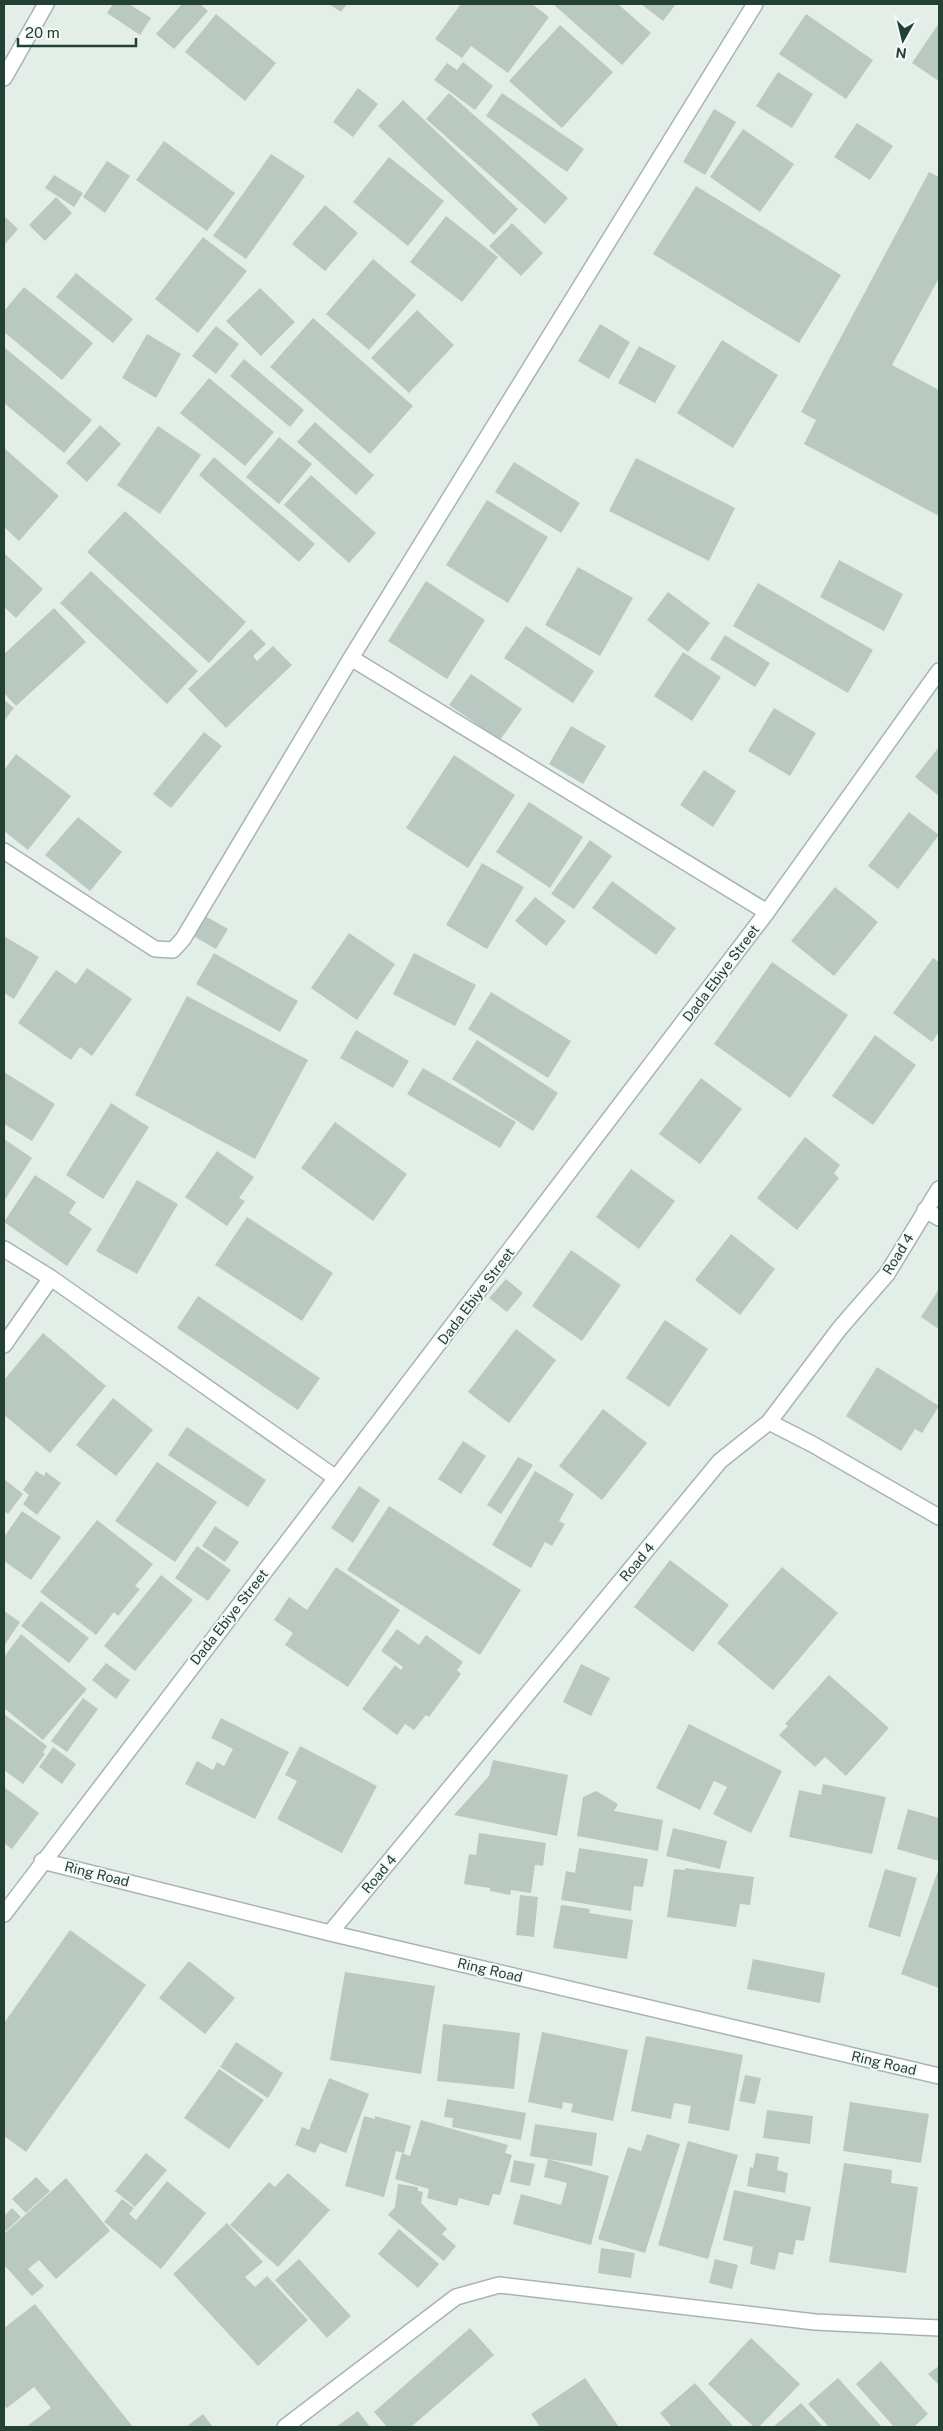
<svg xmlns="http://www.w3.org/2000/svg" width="943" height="2431" font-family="'Public Sans',sans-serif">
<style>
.building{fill:#b9c9c1}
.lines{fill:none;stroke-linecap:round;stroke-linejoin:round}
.minor-casing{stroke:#a6b6af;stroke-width:18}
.minor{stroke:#fff;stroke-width:15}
.labels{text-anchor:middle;stroke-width:4;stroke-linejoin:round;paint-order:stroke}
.street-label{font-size:14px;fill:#234035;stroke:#f5faf7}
</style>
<rect width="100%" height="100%" fill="#e4eee8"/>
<path class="building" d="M113,4H129L151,18L140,35L107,13Z
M182,4H200L208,11L174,49L156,34Z
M329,4H347L341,12Z
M461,4H532L549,17L508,73L471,46L462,58L435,39Z
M553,4H618L651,33L622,65Z
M641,4H676L663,21Z
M216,14L276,63L245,101L185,52Z
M806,14L873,60L846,99L779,54Z
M939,23V81L912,63Z
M560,25L613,72L562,128L509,81Z
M463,62L493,86L475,110L434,80L447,63L457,70Z
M778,72L813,94L792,128L756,106Z
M358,88L378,104L353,137L333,122Z
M449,93L568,198L545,224L426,119Z
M502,93L584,149L567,172L486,116Z
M403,100L518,209L494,235L378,126Z
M714,109L736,122L705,175L683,162Z
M857,123L893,146L870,180L834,157Z
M743,129L794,164L760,212L710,177Z
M164,141L235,193L207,231L136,180Z
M271,154L305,176L246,259L213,236Z
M389,157L444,201L408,246L353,202Z
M107,161L130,176L105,213L83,197Z
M929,172L939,177V278L892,365L939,390V516L804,444L816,420L801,412Z
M54,175L83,193L74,207L45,188Z
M696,186L841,275L799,343L653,254Z
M56,197L72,213L45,241L29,225Z
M325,205L358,233L325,271L292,244Z
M4,216L18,229L4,245Z
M446,216L498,257L462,302L410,262Z
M512,223L543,253L521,276L489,246Z
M203,237L247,271L198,333L155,299Z
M373,259L416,295L369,350L326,314Z
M76,273L133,319L113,343L56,297Z
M24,287L93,343L62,380L4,332V311Z
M260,288L295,322L261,356L226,321Z
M417,310L454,345L409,393L371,358Z
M313,318L413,406L370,454L270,367Z
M600,324L630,342L609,379L578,361Z
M216,326L239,344L216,374L192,356Z
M147,334L181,354L156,398L122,378Z
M722,340L778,375L733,448L677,413Z
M639,346L676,366L655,403L618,383Z
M4,347L92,420L64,453L4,403Z
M244,359L304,410L290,427L230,376Z
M209,378L274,432L245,466L180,413Z
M315,422L374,475L356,495L297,442Z
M100,425L121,444L87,482L66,463Z
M158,426L201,455L160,514L117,485Z
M279,437L312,464L279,504L246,477Z
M4,448L59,496L19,541L4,527Z
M214,457L315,544L299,562L199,475Z
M636,458L735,508L709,561L609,511Z
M514,462L580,503L561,533L495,492Z
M311,475L376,533L349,563L284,505Z
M487,500L548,537L508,603L446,565Z
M125,511L246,622L209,663L87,552Z
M4,553L43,589L16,618L4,607Z
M839,560L903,594L884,631L820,597Z
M578,567L633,598L600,656L545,625Z
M91,571L198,671L167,704L60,603Z
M426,581L485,620L447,679L388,641Z
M758,583L873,650L848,693L733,626Z
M668,592L710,623L688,652L647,620Z
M54,608L86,642L16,706L4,693V654Z
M526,626L594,671L573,703L504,658Z
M251,629L266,644L253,656L257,661L273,646L292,665L226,728L188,689Z
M725,635L770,663L755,687L710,659Z
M683,652L721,677L692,721L654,696Z
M471,674L522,709L500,740L449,705Z
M4,700L14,708L4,721Z
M774,708L816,733L790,776L748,751Z
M571,726L606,746L583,784L549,764Z
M204,732L222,746L171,808L153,794Z
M939,747V796L915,777Z
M16,754L71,796L28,850L4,831V770Z
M454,755L515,795L468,868L406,828Z
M704,770L736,791L713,827L680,805Z
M529,802L583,837L550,888L496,852Z
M909,812L939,835L898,889L868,866Z
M78,817L122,852L90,891L45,855Z
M590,840L612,856L574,909L551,894Z
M482,863L524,887L487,949L446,925Z
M612,881L676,928L656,955L592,908Z
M835,887L878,922L834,976L791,941Z
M535,897L566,921L546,946L515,921Z
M200,913L228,929L216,949L188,933Z
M349,933L395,964L357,1020L311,988Z
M4,936L39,957L14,999L4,993Z
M214,953L298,1001L280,1032L196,984Z
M414,953L476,985L455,1026L393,994Z
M933,958L939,962V1032L932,1042L893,1013Z
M772,962L848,1015L790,1098L714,1044Z
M87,968L132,999L92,1056L80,1047L71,1060L18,1023L56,970L76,984Z
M491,992L571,1041L548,1078L468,1029Z
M187,996L308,1060L255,1159L135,1095Z
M356,1030L409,1061L393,1088L340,1058Z
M875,1035L916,1065L873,1125L832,1096Z
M477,1040L558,1093L533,1131L452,1079Z
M423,1068L516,1122L500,1148L407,1094Z
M4,1072L55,1104L32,1141L4,1124Z
M701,1078L742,1109L700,1164L659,1134Z
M111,1103L149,1127L103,1199L66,1175Z
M335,1122L407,1174L373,1221L301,1168Z
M805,1137L840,1165L834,1173L839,1178L797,1230L757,1198Z
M4,1139L32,1158L4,1201Z
M217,1151L254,1177L239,1198L245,1201L227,1226L185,1197Z
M631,1169L675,1201L639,1249L596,1217Z
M35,1175L76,1202L69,1213L92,1229L67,1266L4,1222Z
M137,1180L178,1204L137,1274L96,1251Z
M247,1217L333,1273L302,1321L215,1265Z
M731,1234L775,1269L740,1315L695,1280Z
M571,1250L621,1285L582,1341L532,1306Z
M506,1279L523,1293L507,1312L489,1298Z
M939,1289V1329L921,1317Z
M198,1296L320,1378L298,1410L177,1328Z
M665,1320L708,1349L669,1407L626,1378Z
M516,1329L556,1360L509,1423L468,1392Z
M43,1333L106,1386L50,1453L4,1415V1380Z
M877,1367L939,1406L922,1433L915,1429L901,1451L846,1416Z
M113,1398L153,1430L116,1476L76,1445Z
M603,1409L647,1443L602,1500L559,1466Z
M187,1427L266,1480L248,1507L168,1455Z
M463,1441L486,1456L461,1494L438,1479Z
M518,1457L533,1465L501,1514L487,1505Z
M157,1462L217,1502L175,1562L115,1521Z
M36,1471L44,1476L46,1472L61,1483L37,1515L23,1504L29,1495L23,1490Z
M535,1471L574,1494L559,1521L565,1524L552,1546L545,1542L531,1568L492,1545Z
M4,1479L23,1494L8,1514L4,1511Z
M359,1486L380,1500L353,1543L331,1528Z
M389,1506L521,1590L480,1655L347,1570Z
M22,1511L61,1537L31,1580L4,1561V1537Z
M97,1520L153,1564L135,1586L140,1589L118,1616L114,1612L96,1635L40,1592Z
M215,1526L239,1542L225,1562L202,1546Z
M197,1546L231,1570L208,1601L175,1578Z
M670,1560L729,1605L693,1652L634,1607Z
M336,1567L400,1610L348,1687L285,1645L293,1633L274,1620L289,1597L307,1610Z
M782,1567L838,1613L773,1690L717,1643Z
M161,1575L193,1600L135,1671L104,1646Z
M41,1601L89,1638L69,1663L21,1626Z
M4,1611L20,1622L4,1646Z
M397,1629L419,1645L426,1635L463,1662L457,1670L461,1674L429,1717L426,1715L414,1730L405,1724L397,1735L362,1709L395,1665L401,1670L403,1667L381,1651Z
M21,1634L87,1689L43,1740L4,1708V1657Z
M106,1663L130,1680L116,1699L92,1680Z
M581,1664L610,1678L591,1716L563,1702Z
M829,1675L889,1728L846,1776L825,1757L815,1767L779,1735L788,1726L785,1724Z
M83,1698L98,1709L67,1752L51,1741Z
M4,1714L47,1746L43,1752L45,1754L23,1784L4,1770Z
M221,1718L289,1752L255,1819L185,1784L197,1761L213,1770L217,1762L224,1766L233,1749L211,1738Z
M689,1724L782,1771L751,1833L713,1814L727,1787L714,1781L700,1810L656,1788Z
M300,1746L377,1786L342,1853L277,1819L297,1781L285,1775Z
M53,1747L76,1764L62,1784L39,1767Z
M493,1760L568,1775L557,1836L454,1815L489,1776Z
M823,1784L886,1797L872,1854L789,1837L799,1790L821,1795Z
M4,1787L39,1813L12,1849L4,1843Z
M596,1791L618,1804L614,1811L663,1820L658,1851L577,1836L583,1797Z
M908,1809L939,1818V1861L897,1849Z
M673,1828L727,1841L720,1869L666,1856Z
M479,1833L546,1843L543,1866L535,1865L531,1893L511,1890L510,1895L490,1891V1888L464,1884L469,1854L476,1855Z
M579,1848L648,1859L643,1887L634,1886L631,1911L561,1900L566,1871L575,1873Z
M685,1868L754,1877L750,1905L740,1904L736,1927L667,1917L674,1869L685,1870Z
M939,1868V1988L901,1974Z
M885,1869L917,1878L900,1937L868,1927Z
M520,1895L538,1897L534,1937L516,1935Z
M561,1905L590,1909L589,1913L633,1920L627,1959L553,1948Z
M70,1930L146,1985L26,2152L4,2136V2023Z
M753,1959L825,1973L820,2003L747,1989Z
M189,1961L235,1998L205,2034L159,1998Z
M345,1972L435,1986L421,2074L330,2060Z
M443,2024L520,2033L514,2089L437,2081Z
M542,2032L628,2050L613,2121L571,2112L573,2104L563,2102L562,2109L528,2102Z
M646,2036L743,2055L729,2131L688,2123L691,2106L674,2103L671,2119L631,2111Z
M236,2042L283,2073L268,2098L220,2067Z
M219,2069L264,2100L229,2149L184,2118Z
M745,2075L761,2078L755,2104L739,2101Z
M329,2078L369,2094L346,2153L320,2143L315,2153L295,2145L302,2127L309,2130Z
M447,2099L526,2113L521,2140L452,2127L453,2118L444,2117Z
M850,2102L929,2114L921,2163L843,2151Z
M767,2110L813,2116L810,2144L763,2138Z
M364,2116L375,2119V2116L411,2126L404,2153L396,2151L384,2197L345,2186Z
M421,2120L508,2145L505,2153L512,2155L500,2195L493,2194L489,2206L459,2198L457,2206L427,2198L429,2189L395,2179L402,2153L410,2156Z
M535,2124L597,2133L592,2166L530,2156Z
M647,2134L680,2144L645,2253L598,2239L628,2147L641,2151Z
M688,2141L738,2155L708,2259L658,2245Z
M146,2153L167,2170L135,2207L115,2191Z
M756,2153L779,2157L777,2170L788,2173L785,2193L747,2186L750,2167L753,2168Z
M548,2159L609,2176L591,2245L513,2224L521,2194L561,2205L567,2183L544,2177Z
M514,2160L535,2164L530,2186L510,2182Z
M844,2163L892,2170L891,2183L918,2187L906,2273L829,2262Z
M288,2173L330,2210L278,2267L230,2225L269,2182L275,2187Z
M36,2177L50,2191L26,2213L12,2199Z
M66,2178L110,2231L56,2279L39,2260L28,2269L44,2286L32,2296L4,2265V2234Z
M167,2181L206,2213L161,2269L104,2222L122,2199L134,2208L129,2214L136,2220Z
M398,2184L418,2187V2191L423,2192L421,2203L447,2229L442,2234L456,2246L444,2261L388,2215L395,2207Z
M734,2190L811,2207L804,2241L796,2240L793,2255L779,2252L775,2270L750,2264L753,2247L723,2240Z
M12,2208L21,2217L6,2231L4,2228V2216Z
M227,2223L263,2262L245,2277L255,2287L267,2276L308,2320L258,2366L173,2274Z
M399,2229L439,2264L418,2288L378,2254Z
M601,2248L635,2253L631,2278L598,2273Z
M299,2259L351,2316L327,2338L275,2280Z
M715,2259L738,2265L732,2289L709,2283Z
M35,2304L133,2427H26L51,2408L34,2387L7,2408L4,2405V2328Z
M470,2328L494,2355L411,2427H387L374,2412Z
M751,2338L800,2384L759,2427H754L708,2384Z
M881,2361L928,2414L914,2427H894L856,2384Z
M939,2366V2385L928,2374Z
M585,2378L619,2427H540L531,2414Z
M838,2378L882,2427H829L808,2404Z
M695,2383L734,2427H672L660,2413Z
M801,2403L823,2427H773Z
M358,2411L370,2427H336Z
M203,2414L213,2427H186Z"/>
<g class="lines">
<defs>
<path id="minor" d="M4,78L46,4
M351,658L767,912
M4,851L155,949L173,950L183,939L351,658L755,4
M925,1210L939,1218
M4,1249L51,1278L336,1478
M4,1345L51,1278
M769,1422L812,1444L939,1517
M42,1861L330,1933L939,2076
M4,1914L767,912L939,671
M330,1933L720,1461L769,1422L840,1328L887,1274L939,1189
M285,2427L456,2297L499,2285L815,2322L939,2328"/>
</defs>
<use href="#minor" class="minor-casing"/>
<use href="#minor" class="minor"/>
</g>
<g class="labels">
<g class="street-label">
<text transform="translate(721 973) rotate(-53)" y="5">Dada Ebiye Street</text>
<text transform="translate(898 1254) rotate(-58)" y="5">Road 4</text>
<text transform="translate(476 1296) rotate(-53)" y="5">Dada Ebiye Street</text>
<text transform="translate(637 1562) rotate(-50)" y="5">Road 4</text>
<text transform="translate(229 1617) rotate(-52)" y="5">Dada Ebiye Street</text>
<text transform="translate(97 1874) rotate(14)" y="5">Ring Road</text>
<text transform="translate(379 1874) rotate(-50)" y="5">Road 4</text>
<text transform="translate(490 1970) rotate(13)" y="5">Ring Road</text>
<text transform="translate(884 2063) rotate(13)" y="5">Ring Road</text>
</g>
</g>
<rect width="943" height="2431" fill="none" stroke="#234035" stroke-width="10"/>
<g transform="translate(903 40) rotate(188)" stroke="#f5faf7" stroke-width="4" paint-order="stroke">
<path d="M0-4L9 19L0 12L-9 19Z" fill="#234035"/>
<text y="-8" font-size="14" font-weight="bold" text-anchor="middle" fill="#234035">N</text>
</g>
<path d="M18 38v8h118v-8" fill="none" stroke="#234035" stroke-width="2.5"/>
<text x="25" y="38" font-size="15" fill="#234035" stroke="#f5faf7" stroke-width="4" paint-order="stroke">20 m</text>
</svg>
